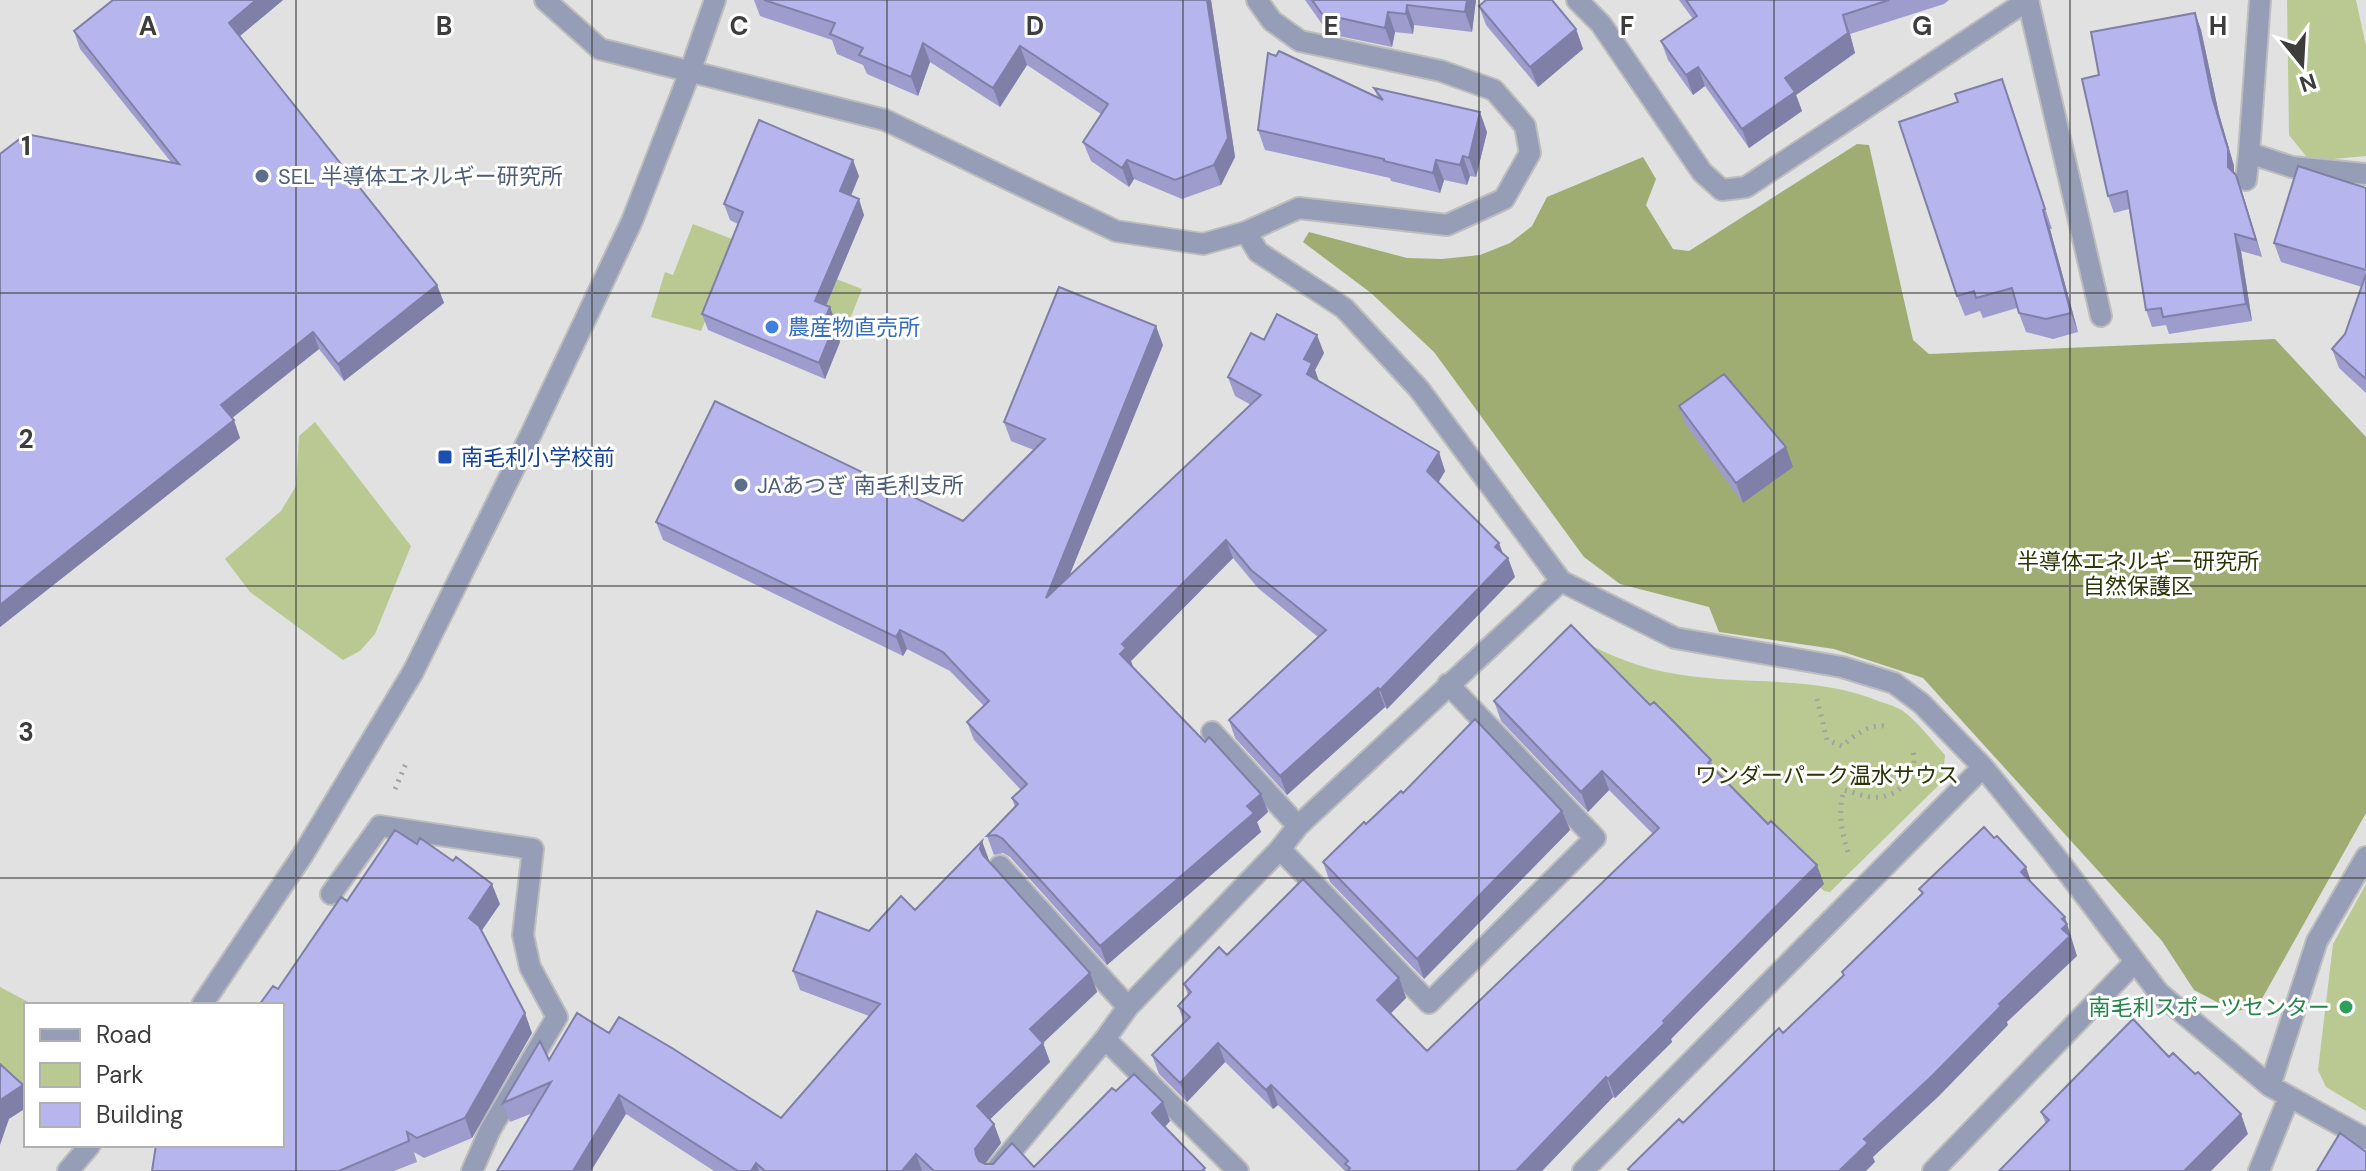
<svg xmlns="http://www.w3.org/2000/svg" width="2366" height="1171" font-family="'DM Sans','Noto Sans JP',sans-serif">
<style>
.green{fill:#bac991}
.forest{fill:#9fad73}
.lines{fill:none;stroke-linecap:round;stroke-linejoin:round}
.minor-casing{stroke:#bdbdbe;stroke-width:24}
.path{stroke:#a2a2a2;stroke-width:5;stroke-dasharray:2 6;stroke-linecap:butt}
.minor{stroke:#959eb6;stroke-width:20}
.wall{fill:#9d9ccd}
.shaded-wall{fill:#7f7fa7}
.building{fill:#b6b5ee;stroke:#7f7fa7;stroke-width:2}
.grid{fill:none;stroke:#3d3d3d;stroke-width:2;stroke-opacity:0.55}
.service-dot{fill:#5c6f8a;stroke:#fff;stroke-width:3}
.shop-dot{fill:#3f7fe0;stroke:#fff;stroke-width:3}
.transit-dot{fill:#1a4fb4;stroke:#fff;stroke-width:3}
.leisure-dot{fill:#2e9e5b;stroke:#fff;stroke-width:3}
.labels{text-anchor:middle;stroke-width:6;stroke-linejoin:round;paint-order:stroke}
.service-label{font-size:22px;fill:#4e5e75;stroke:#fff;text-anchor:start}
.shop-label{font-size:22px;fill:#366cbe;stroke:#fff;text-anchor:start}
.transit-label{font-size:22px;fill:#164399;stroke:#fff;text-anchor:start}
.park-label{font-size:22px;fill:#2c3507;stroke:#fff}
.leisure-label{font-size:22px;fill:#27864d;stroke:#fff;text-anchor:end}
.grid-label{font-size:26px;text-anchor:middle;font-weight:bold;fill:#3d3d3d;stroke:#fff;stroke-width:6;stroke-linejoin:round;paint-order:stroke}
</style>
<rect width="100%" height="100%" fill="#e1e1e2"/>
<path class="green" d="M2287,0H2356L2366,46V156L2310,161L2289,135Z
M693,224L862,289L842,339L718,290L701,331L651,317L665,272L673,275Z
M315,422L411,546L375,634L360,651L343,660L250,592L225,559L281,511L296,486L299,436Z
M1563,632C1596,648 1628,665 1665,672C1736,687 1812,673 1881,702C1888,704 1897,707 1903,711C1919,723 1932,741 1945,755L1942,782L1830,892L1824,891L1555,639Z
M2366,884V1111L2326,1087L2318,1070L2333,944Z
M0,987L34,1005H26V1100L0,1076Z"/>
<path class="forest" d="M1857,144L1869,145L1913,340L1929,354L2275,339L2366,437V813L2259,1004L2236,1012L2194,990L2162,941L1923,678L1834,649L1719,632L1709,607L1620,584L1584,557L1434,352L1371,293L1303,242L1309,232L1407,258L1442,259L1480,255L1510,243L1532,226L1547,197L1643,157L1656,179L1646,205L1673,249L1689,251Z"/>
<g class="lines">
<defs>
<path id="minor" d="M545,0L600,49L885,120L1116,231L1203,244L1246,232L1258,252L1344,308L1419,389L1561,581L1675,638L1842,667L1894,683L1922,704L1983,767L2052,852L2159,993L2270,1086L2366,1139
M1577,0L1601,24L1702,172L1722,190L1746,187L2028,0L2101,316
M2260,0L2249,153L2292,167L2366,174
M2246,180L2249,153
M1246,232L1299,208L1447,225L1504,199L1530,153L1525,126L1494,90L1441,71L1300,41L1272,21L1257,0
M1212,732L1298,826
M1280,849L1429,1003L1595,838L1448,684
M1000,866L1128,1007
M331,894L380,826L533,849L523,935L530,967L557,1017L490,1130L472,1171
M202,1005L302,856L413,672L531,434L632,221L690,72L715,0
M1105,1039L1238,1171
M2270,1086L2317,941L2366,857
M68,1171L90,1145
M995,1171L1105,1039L1128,1007L1280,849L1298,826L1561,581
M1583,1171L1983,767
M1933,1171L2134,963
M2259,1171L2289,1097"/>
</defs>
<use href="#minor" class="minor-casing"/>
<path class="path" d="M1817,699L1827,740L1842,746C1854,736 1868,724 1884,726
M395,789L407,761
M1848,852C1841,831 1838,812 1844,790C1853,792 1862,796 1871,797C1897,800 1919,777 1913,751"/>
<use href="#minor" class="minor"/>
</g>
<path class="wall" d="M113,0H283L240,36L437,285L444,303L344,381L319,349L232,418L240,438L0,627V154L171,162L80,49L74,31Z
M754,0H1211L1235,157L1221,185L1182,199L1134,179L1129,187L1091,161L1083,142L1101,114L1027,65L1000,107L930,62L918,96L867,74L863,65L837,54L832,40L760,16Z
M1305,0H1476L1472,32L1414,25L1413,34L1395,32L1392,47L1329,34Z
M1679,0H1949L1944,4L1850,34L1855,53L1796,95L1802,111L1749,148L1705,86L1693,95L1668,60L1661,41L1693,19Z
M1479,6L1576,29L1583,49L1538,87L1486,25Z
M2195,13L2201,30L2219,114L2234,166V173L2242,192L2262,257L2241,251L2252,321L2169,334L2166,325L2152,327L2146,310L2129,209L2114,213L2108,196L2099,75Z
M1374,88L1487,132L1476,177L1470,176L1467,185L1444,180L1440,193L1391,181L1390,178L1265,150L1258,130L1378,98Z
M2009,98L2052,229H2050L2078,332L2053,339L2026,332L2017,308L1983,318L1980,311L1965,316L1957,296Z
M859,176L851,196L864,215L826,306L836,323L834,326L840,342L825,379L708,330L702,314L738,224L730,220L724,204Z
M2366,188V393L2339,368L2332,349L2345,334L2362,287L2281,262L2274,243Z
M1264,340L1324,353L1315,370L1319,381L1445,471L1438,483L1508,558L1515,577L1387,709L1385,707L1287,795L1235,738L1229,720L1318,637L1258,588L1233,558L1131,661L1133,667L1205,742L1261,794L1268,812L1257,822L1261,832L1107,965L1010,857L1003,853L994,855L987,836L1015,807L1012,798L1021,790L974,740L967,722L984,706L950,671L907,649L903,656L663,540L656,522L963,521L1034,450L1011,441L1004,422L1163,345L1069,576L1251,405L1235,396L1228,377Z
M1679,406L1793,467L1743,503L1686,425Z
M1494,701L1650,705L1711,760L1714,768L1824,884L1671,1039L1672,1042L1615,1098L1613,1097L1542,1171H1345L1278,1105L1273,1109L1225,1062L1187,1102L1159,1074L1152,1055L1184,1022L1178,1006L1188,995L1184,984L1227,955L1399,978L1406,998L1391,1013L1427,1051L1653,834L1609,790L1588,812L1501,721Z
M1403,793L1562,811L1570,830L1424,979L1330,882L1323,862L1366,824Z
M988,861L1090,973L1097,992L1043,1043L1050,1062L990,1119L994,1124L1001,1143L985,1164L1034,1167L1116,1091L1170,1121L1165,1127L1206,1171H714L626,1114L533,1113L510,1122L503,1103L549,1060L609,1033L781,1118L869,1016L800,990L793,971L869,931L915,910Z
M347,901L500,904L481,931L532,1033L472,1138L424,1158L414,1152L417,1162L394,1171H152L282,1145L278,989Z
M2169,1057L2248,1134L2046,1124L2041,1112Z"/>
<path class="shaded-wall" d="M256,0H283L235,40L229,23Z
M1207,0H1211L1235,157L1221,185L1214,165Z
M1467,0H1476L1472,32L1465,12Z
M1407,5L1414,25L1413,34L1406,14Z
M1388,12L1395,32L1392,47L1385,28Z
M2195,13L2201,30L2219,114L2234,166V184L2228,167Z
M1843,15L1850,34L1855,53L1796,95L1802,111L1749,148L1742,129L1785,78Z
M1576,29L1583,49L1538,87L1530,67Z
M923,43L930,62L918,96L911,77Z
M1020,46L1027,65L1000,107L993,88Z
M1698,67L1705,86L1693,95L1686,75Z
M1480,112L1487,132L1476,177L1469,158Z
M1463,156L1470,176L1467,185L1460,165Z
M853,160L859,176L846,207L840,191Z
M1127,160L1134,179L1129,187L1122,168Z
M1436,160L1444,180L1440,193L1433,173Z
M2236,175L2242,192L2262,257L2256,240Z
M859,199L864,215L821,317L815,301Z
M2043,210L2050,229L2078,332L2071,313Z
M2235,234L2241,251L2252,321L2246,304Z
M437,285L444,303L344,381L338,364Z
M830,307L836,323L829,337L824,321Z
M834,326L840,342L825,379L819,363Z
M1156,326L1163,345L1053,616L1046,598Z
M313,332L319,349L227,422L221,405Z
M1317,335L1324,353L1315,370L1319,382L1307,374L1304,359Z
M234,420L240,438L0,627V605Z
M1786,447L1793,467L1743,503L1736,483Z
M1439,452L1445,471L1434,490L1427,471Z
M1226,540L1233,558L1131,661L1133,667L1120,654L1122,644Z
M1499,543L1506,561L1508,558L1515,577L1387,709L1380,690Z
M900,630L907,649L903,656L896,637Z
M1378,688L1385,707L1287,795L1280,776Z
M1602,771L1609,790L1588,812L1581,792Z
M1261,794L1268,812L1257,822L1261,832L1107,965L1100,946Z
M1562,811L1570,830L1424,979L1417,959Z
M982,841L989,860L987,868L980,849Z
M1817,865L1824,884L1671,1039L1672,1042L1615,1098L1608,1079Z
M2026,867L2033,887L2021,872Z
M492,884L500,904L476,939L469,918Z
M2065,917L2077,956L2007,1022L2008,1025L1939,1096L1873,1157L1875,1162L1866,1171H1839L1864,1139L1999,1004L2062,929V919Z
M1090,973L1097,992L1043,1043L1050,1062L984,1125L977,1106L1030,1029Z
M1399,978L1406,998L1384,1020L1377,1000Z
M525,1013L532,1033L472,1138L465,1118Z
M1218,1043L1225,1062L1187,1102L1180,1083Z
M1606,1077L1613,1097L1542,1171H1516Z
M23,1085L26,1094V1108L9,1119L0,1145V1105L2,1099Z
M1271,1085L1278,1105L1273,1109L1266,1090Z
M619,1095L626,1114L591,1171H573Z
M1163,1102L1170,1121L1160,1132L1152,1113Z
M2241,1114L2248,1134L2211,1171H2184Z
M994,1124L1001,1143L982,1168L976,1155L975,1149Z
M916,1154L922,1171H902Z
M756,1163L759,1171H751Z"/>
<path class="building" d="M113,0H256L229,23L437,285L338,364L313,332L221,405L234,420L0,605V154L26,134L179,164L74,31Z
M764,0H1207L1228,138L1214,165L1175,180L1127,160L1122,168L1083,142L1108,104L1020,46L993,88L923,43L911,77L859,55L863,48L830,34L835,23Z
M1312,0H1467L1465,12L1407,5L1406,14L1388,12L1385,28L1322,14Z
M1486,0H1552L1576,29L1530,67L1479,6Z
M1686,0H1889L1843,15L1848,33L1785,78L1795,92L1742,129L1698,67L1686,75L1661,41L1697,16Z
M2195,13L2212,97L2228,149V167L2236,175L2256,240L2235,234L2246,304L2163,317L2161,308L2146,310L2127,191L2108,196L2082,79L2099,75L2091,32Z
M1279,51L1383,100L1374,88L1480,112L1469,158L1463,156L1460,165L1436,160L1433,173L1384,161V159L1258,130L1268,53L1276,56Z
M2002,79L2045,209L2043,210L2071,313L2046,319L2019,313L2012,288L1976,298L1974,291L1957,296L1899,122L1958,102L1955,94Z
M759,120L853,160L840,191L859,199L815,301L830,307L824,321L834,326L819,363L702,314L743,212L724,204Z
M2298,166L2366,188V270L2274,243Z
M2366,274V379L2332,349L2345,334Z
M1059,287L1156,326L1046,598L1261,395L1228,377L1251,333L1264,340L1277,314L1317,335L1304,359L1312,363L1307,374L1439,452L1427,471L1499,543L1495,547L1508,558L1380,690L1378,688L1280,776L1229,720L1326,630L1251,570L1226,540L1122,644L1126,648L1120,654L1205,742L1209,737L1261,794L1247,806L1254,813L1100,946L1003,839L996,835L987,836L1018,804L1012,798L1027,784L967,722L989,701L943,652L900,630L896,637L656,522L715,401L963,521L1045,439L1004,422Z
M1724,374L1786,447L1736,483L1679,406Z
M1571,625L1650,705L1654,702L1674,722L1711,760L1708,763L1768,824L1771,821L1817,865L1663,1021L1665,1023L1608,1079L1606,1077L1516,1171H1347L1350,1168L1345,1164L1348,1161L1271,1085L1266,1090L1218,1043L1180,1083L1152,1055L1190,1017L1178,1006L1191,992L1184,984L1219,947L1227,955L1303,879L1399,978L1377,1000L1427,1051L1659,828L1602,771L1581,792L1494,701Z
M1475,719L1562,811L1417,959L1323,862L1364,822L1366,824L1401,791L1403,793Z
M1984,827L1994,838L1997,836L2026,867L2021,872L2065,917L2062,919L2067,924L2062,929L2070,936L1999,1004L2001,1006L1932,1076L1864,1139L1868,1143L1839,1171H1630L1628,1169L1679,1119L1683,1123L1779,1028L1783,1033L1844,975L1842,972L1923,893L1919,889Z
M395,830L417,844L420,838L453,861L456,857L492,884L469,918L479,926L525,1013L465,1118L417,1138L407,1132L409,1141L339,1171H152L156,1145H282V1005H259L273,986L278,989L341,897L347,901Z
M982,841L980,849L983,855L1090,973L1030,1029L1043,1043L977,1106L994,1124L975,1149L976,1155L979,1161L985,1164H993L1012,1143L1034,1167L1112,1088L1116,1091L1134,1074L1163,1102L1152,1113L1158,1120L1205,1168L1202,1171H934L916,1154L902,1171H765L756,1163L751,1171H738L619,1095L573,1171H497L551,1082L503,1103L540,1041L549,1060L577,1013L609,1033L619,1017L672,1048L781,1118L880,1004L793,971L817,911L869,931L901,896L915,910Z
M2133,1019L2169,1057L2173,1053L2195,1074L2198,1072L2241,1114L2184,1171H1999L2049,1120L2041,1112Z
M0,1064L23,1085L2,1099L0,1105Z
M2340,1133L2366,1152V1171H2317Z"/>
<path class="grid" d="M296,0V1171M592,0V1171M887,0V1171M1183,0V1171M1479,0V1171M1774,0V1171M2070,0V1171M0,293H2366M0,586H2366M0,878H2366"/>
<g class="service-dot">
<circle cx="262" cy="176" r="8"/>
<circle cx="741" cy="485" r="8"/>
</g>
<circle class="shop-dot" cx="772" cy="327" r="8"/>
<rect class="transit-dot" x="437" y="449" width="16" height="16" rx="4"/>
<circle class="leisure-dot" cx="2346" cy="1007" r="8"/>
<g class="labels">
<g class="service-label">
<text x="278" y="184">SEL 半導体エネルギー研究所</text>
<text x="757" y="493">JAあつぎ 南毛利支所</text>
</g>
<g class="shop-label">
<text x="788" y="335">農産物直売所</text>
</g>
<g class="transit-label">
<text x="461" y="465">南毛利小学校前</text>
</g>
<g class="park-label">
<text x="2138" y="569">半導体エネルギー研究所<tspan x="2138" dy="25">自然保護区</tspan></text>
<text x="1827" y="783">ワンダーパーク温水サウス</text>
</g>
<g class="leisure-label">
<text x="2330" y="1015">南毛利スポーツセンター</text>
</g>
</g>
<g class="grid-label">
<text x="148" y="35">A</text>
<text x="444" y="35">B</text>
<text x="739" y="35">C</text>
<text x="1035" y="35">D</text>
<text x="1331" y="35">E</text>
<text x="1627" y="35">F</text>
<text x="1922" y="35">G</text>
<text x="2218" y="35">H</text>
<text x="26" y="155">1</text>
<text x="26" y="448">2</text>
<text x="26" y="741">3</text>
</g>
<rect x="24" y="1003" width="260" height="144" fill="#ffffff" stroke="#b1b1b1" stroke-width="2"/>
<rect x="40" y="1029" width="40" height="12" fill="#959eb6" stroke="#b1b1b1" stroke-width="2"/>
<text x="96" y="1043" font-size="24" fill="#3d3d3d">Road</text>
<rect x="40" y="1063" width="40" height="24" fill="#bac991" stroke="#b1b1b1" stroke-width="2"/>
<text x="96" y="1083" font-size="24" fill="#3d3d3d">Park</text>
<rect x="40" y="1103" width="40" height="24" fill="#b6b5ee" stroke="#b1b1b1" stroke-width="2"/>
<text x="96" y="1123" font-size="24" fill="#3d3d3d">Building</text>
<g transform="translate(2302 64) rotate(162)" stroke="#ffffff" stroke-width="6" paint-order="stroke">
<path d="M0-6L14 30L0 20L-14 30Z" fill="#3d3d3d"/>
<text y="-12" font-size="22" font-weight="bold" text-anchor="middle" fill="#3d3d3d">N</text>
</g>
</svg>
